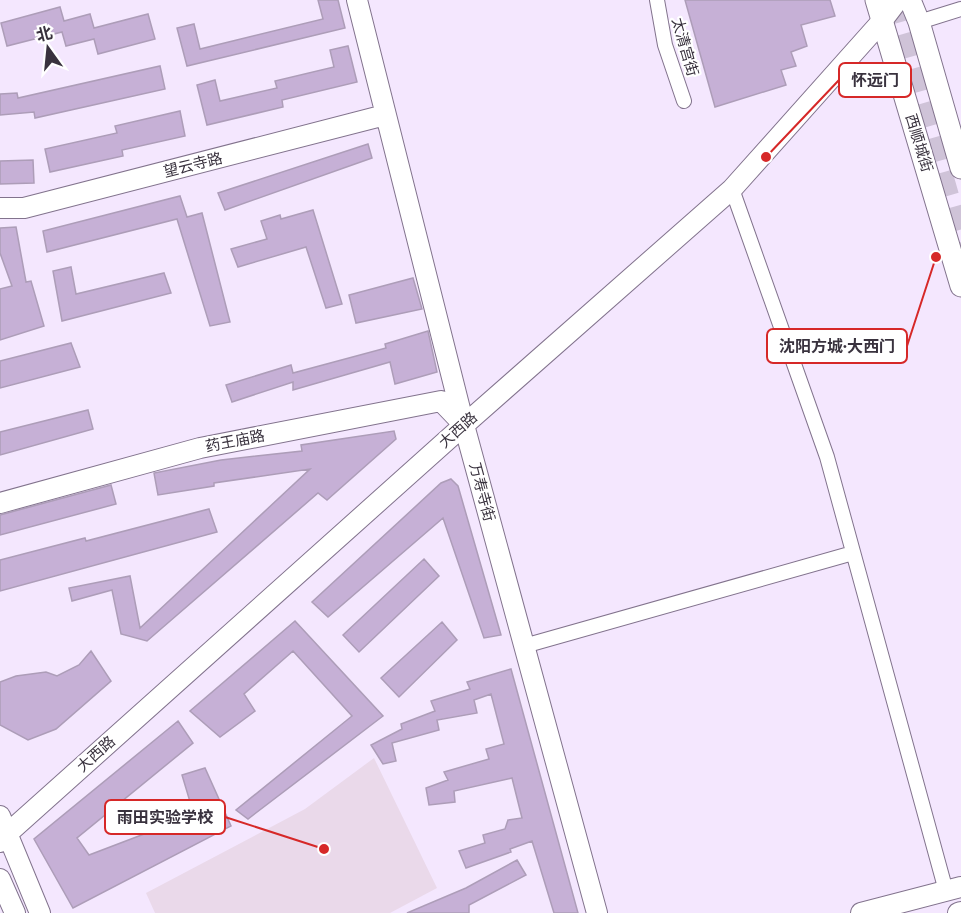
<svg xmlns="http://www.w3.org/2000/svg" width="961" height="913" font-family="'Fira Sans','Noto Sans SC',sans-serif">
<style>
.education{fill:#ead9ea}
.building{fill:#c6b0d6;stroke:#ad9db8;stroke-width:1.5}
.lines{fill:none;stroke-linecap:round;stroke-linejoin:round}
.highway-tunnel{stroke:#cfc3d8;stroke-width:24;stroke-dasharray:24 12;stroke-linecap:butt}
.street-casing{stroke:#82738d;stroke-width:16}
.secondary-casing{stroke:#82738d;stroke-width:22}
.primary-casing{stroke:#82738d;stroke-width:23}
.street{stroke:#fff;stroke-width:14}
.secondary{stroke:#fff;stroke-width:20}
.primary{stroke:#fff;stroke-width:21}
.labels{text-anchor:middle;stroke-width:4.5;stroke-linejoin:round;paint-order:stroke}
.street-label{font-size:15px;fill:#39323e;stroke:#fff}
.leader{fill:none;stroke:#d62828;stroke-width:2}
.callout-dot{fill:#d62828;stroke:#fff;stroke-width:2}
.callout{fill:#fff;stroke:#d62828;stroke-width:2}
.callout-label{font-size:16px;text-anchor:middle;font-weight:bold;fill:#39323e}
</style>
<rect width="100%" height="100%" fill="#f4e7fe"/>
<path class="education" d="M374,758L437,888L390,913H155L146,893L305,809Z"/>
<path class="building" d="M318,0H338L345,28L187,66L177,28L194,24L200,49L323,19Z
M685,0H830L835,16L801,25L807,46L791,52L796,66L781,70L786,85L715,107Z
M60,7L64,21L90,14L94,28L148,14L155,39L98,54L94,39L66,46L62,32L7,46L1,23Z
M348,46L357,82L282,100L283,107L207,125L197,85L215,80L220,101L277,88L275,81L334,67L330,50Z
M160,66L165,89L35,118L34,112L0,115V94L17,93L18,98Z
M180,111L185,136L122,150L123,156L50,172L45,149L117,133L115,126Z
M368,144L372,158L225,210L218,193Z
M33,160L34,183L0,184V161Z
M180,196L187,217L202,213L230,322L210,326L177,219L47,252L43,231Z
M313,210L342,304L326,308L306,247L238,267L231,249L267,239L261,221L280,215L281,219Z
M16,227L26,282L31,281L44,326L0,340V289L12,286L0,253V228Z
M71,267L76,294L164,273L171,293L62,321L53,271Z
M413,278L422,309L356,323L349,295Z
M428,331L437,372L395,384L390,362L293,390V382L232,402L226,385L291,365L293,373L386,348L385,344Z
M71,343L80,367L0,388V361Z
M88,410L93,429L0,455V432Z
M394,431L396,439L327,500L318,493L147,641L121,634L112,590L72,601L69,588L130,576L140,628L310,469L214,483V486L158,495L154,473L221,460L302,451L301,445Z
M451,479L458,486L501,635L484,638L443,518L328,617L312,602L441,483Z
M111,485L116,504L0,535V515Z
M209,509L217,532L0,591V560L85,538L86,541Z
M424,559L439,576L359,652L343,635Z
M295,621L383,716L248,819L236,810L352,716L293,651L244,694L255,711L220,737L190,711Z
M442,622L457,640L399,697L381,678Z
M91,651L111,681L56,729L28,740L0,725V682L16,676L46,672L57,676L79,665Z
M511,669L578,913H554L532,841L510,849L511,852L466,868L459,851L485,843L483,835L505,829L508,820L522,818L512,778L454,791L455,802L429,805L426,788L448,780L444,772L489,759L486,749L504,744L491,694L474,700L477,713L437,720L439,730L392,743L396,761L383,764L371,745L402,729L401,724L435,711L431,701L470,689L467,682Z
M178,721L193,743L77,838L89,855L194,815L182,775L205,768L231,826L73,908L34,839Z
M517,860L526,875L469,905V913H407L466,888Z"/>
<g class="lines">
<path class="highway-tunnel" d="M891,0L961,245"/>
<defs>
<path id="street" d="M657,0L665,45L684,101
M919,22L961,9
M732,189L827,457L946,891
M524,646L853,553"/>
<path id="secondary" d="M357,0L464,425L597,913
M0,208H24L385,115
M0,503L200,448L441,401L464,425
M0,816L40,913
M0,842L7,834L464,425L732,189L882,21L898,0
M0,879L15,913
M861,913L961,887
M958,913L961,912"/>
<path id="primary" d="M876,0L961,286
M910,0L919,22L961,168"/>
</defs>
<use href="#street" class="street-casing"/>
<use href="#secondary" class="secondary-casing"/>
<use href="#primary" class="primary-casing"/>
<use href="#street" class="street"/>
<use href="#secondary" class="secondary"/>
<use href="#primary" class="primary"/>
</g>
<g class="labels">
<g class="street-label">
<text transform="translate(685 47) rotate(74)" y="5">太清宫街</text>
<text transform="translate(919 143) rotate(73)" y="5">西顺城街</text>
<text transform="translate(193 165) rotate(-14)" y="5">望云寺路</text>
<text transform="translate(458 430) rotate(-42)" y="5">大西路</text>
<text transform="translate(235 441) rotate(-11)" y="5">药王庙路</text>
<text transform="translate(482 492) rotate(75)" y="5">万寿寺街</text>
<text transform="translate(96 754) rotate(-42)" y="5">大西路</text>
</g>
</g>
<path class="leader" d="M766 157L839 80M936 257L907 346M324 849L225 817"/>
<g class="callout-dot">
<circle cx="766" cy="157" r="6"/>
<circle cx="936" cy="257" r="6"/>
<circle cx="324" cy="849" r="6"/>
</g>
<g class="callout">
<rect x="839" y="63" width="72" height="34" rx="6"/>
<rect x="767" y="329" width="140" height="34" rx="6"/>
<rect x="105" y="800" width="120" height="34" rx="6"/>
</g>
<g class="callout-label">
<text x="875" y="86">怀远门</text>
<text x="837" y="352">沈阳方城·大西门</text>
<text x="165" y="823">雨田实验学校</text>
</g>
<g transform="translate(48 48) rotate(345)" stroke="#ffffff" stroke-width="4.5" paint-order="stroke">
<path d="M0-4.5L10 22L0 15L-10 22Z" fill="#39323e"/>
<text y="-9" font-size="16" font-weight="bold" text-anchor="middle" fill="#39323e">北</text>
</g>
</svg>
